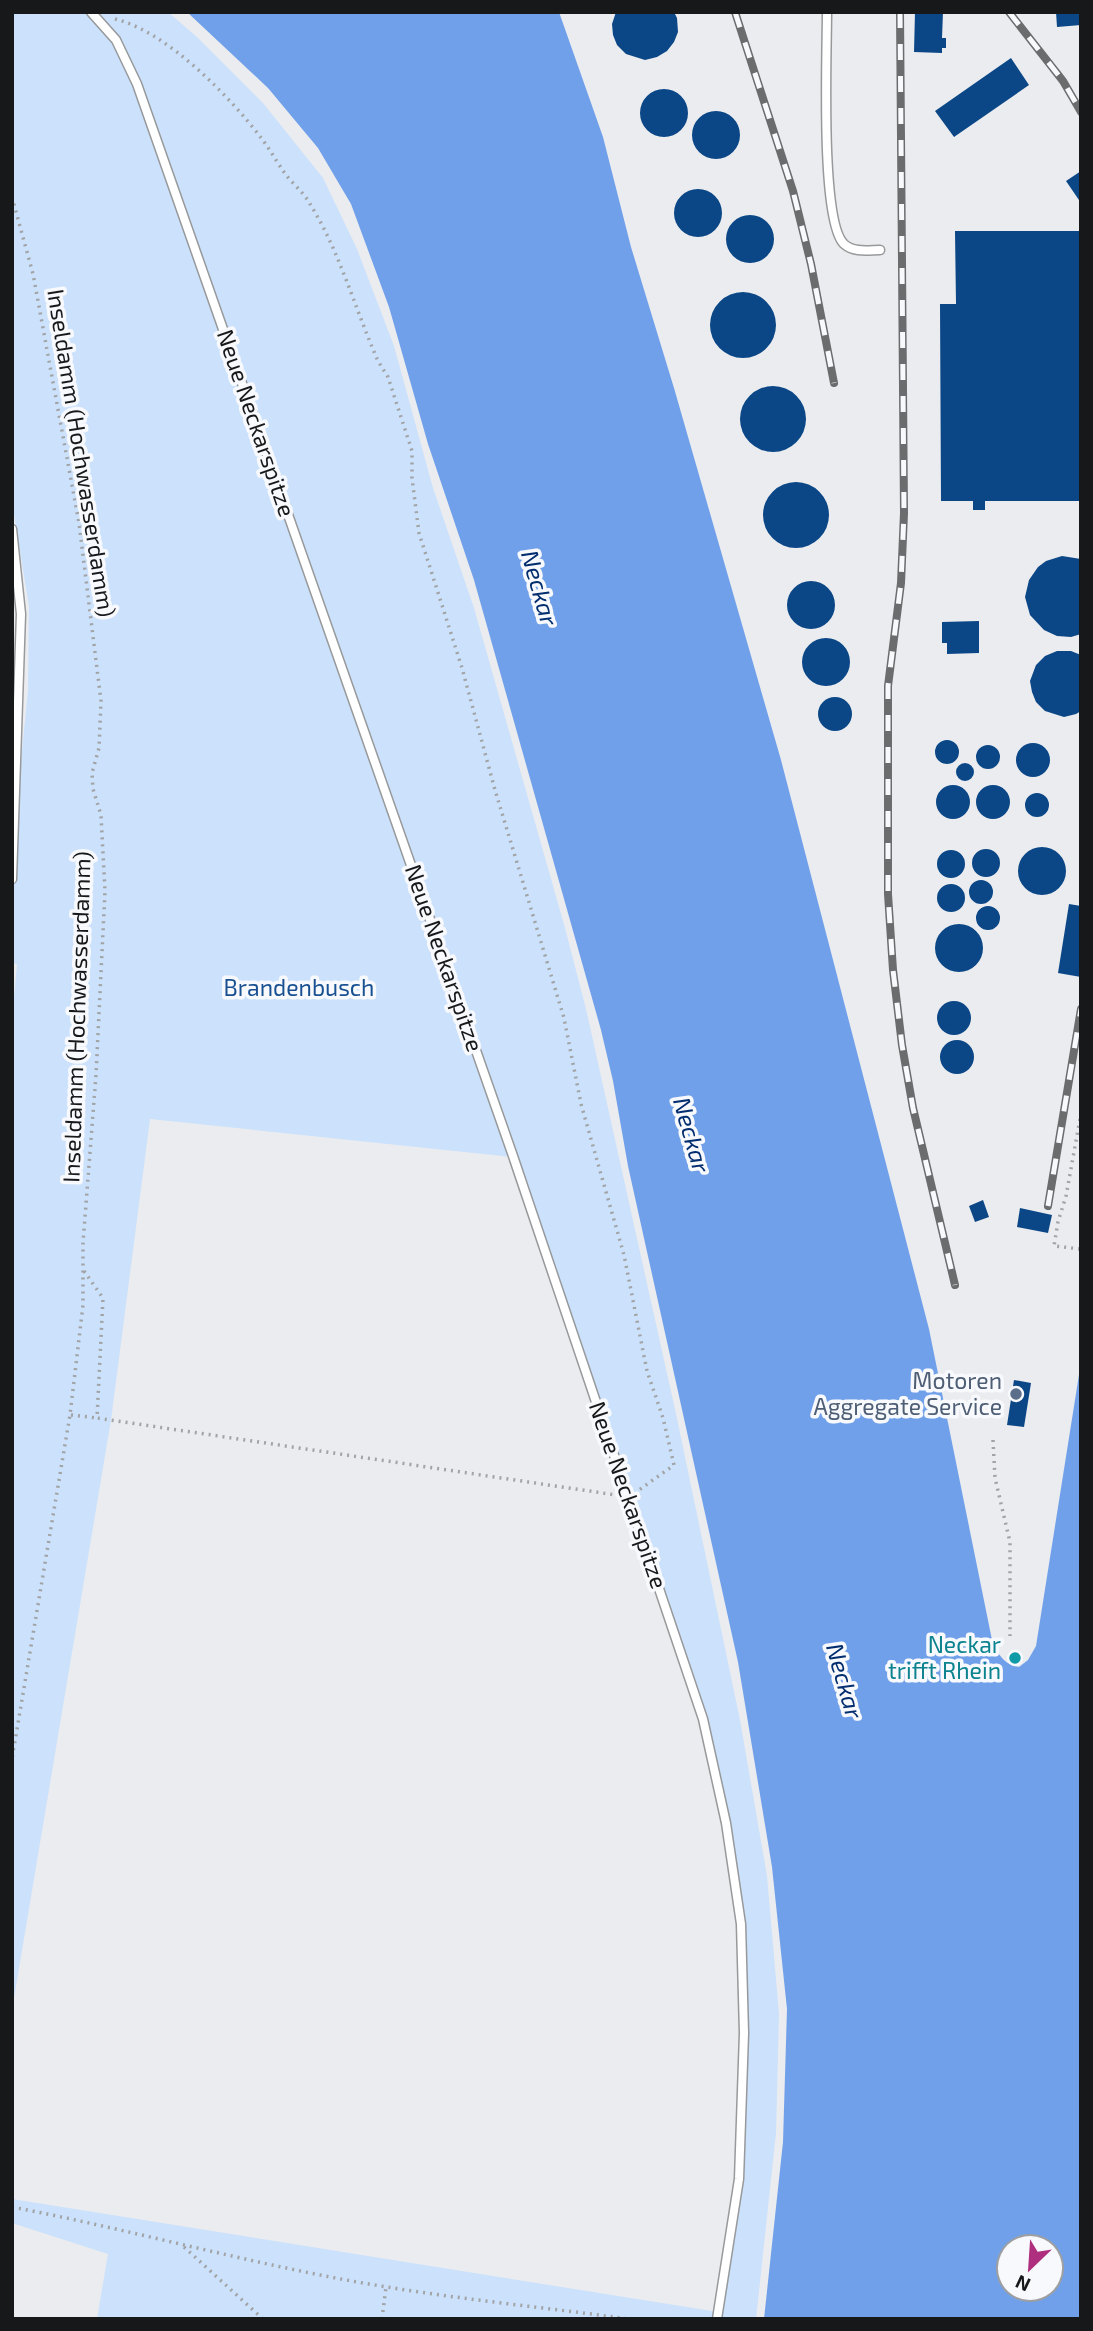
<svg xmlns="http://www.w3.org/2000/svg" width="1093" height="2331" font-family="'Exo 2',sans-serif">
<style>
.green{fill:#cbe1fc}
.water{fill:#71a0ea;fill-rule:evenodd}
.building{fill:#0b4786}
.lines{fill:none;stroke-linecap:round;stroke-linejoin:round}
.lane-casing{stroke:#97999b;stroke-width:11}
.path{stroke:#a1a3a5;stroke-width:3.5;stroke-dasharray:2 5;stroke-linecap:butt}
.lane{stroke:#fff;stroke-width:8}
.rail-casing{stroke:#6b6c6e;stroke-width:8}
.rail{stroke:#f7f9fc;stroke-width:5;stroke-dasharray:16;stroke-linecap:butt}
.service-dot{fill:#5c6f8a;stroke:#f7f9fc;stroke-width:2.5}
.culture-dot{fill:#0f9aa8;stroke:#f7f9fc;stroke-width:2.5}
.labels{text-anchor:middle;stroke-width:7;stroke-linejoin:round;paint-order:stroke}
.street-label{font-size:23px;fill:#171819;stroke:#f7f9fc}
.park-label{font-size:23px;fill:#185091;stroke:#f7f9fc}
.service-label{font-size:23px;fill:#4e5e75;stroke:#f7f9fc;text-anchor:end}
.culture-label{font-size:23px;fill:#0d838f;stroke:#f7f9fc;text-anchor:end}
.water-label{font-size:24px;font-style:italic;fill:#022d6e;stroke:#f7f9fc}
</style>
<rect width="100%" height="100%" fill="#eaecef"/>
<path class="green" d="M12,12H90L113,35L100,12H168L197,37L263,103L323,178L357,249L394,346L433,488L474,608L565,928L586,1009L676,1414L740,1720L767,1876L779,2014L776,2133L756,2319H97L108,2254L12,2223V2199L718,2312L739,2179L741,1924L703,1719L513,1157L150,1119L111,1420L12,2010V1021L17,964L12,963L14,834L28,690L29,606L12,502Z"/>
<path class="water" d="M187,12H559L603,137L631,247L674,388L781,760L929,1329L992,1640C998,1654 1003,1664 1019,1667L1028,1660L1036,1646L1081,1362V2319H764L783,2142L787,2009L772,1867L738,1662L628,1166L613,1081L601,1030L474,580L428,444L389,307L351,204L318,148L268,88ZM1009,2247H1051V2289H1009Z"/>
<path class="building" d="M616,12H674L677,18L678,32L674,42L667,51L657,57L645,60L626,54L617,45L613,35L612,24Z
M915,12H943L942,38H946V48H942V53L914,52Z
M1056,12H1081V25L1057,27Z
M1011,58L1029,85L954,137L935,111Z
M640 113a24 24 0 1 1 48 0a24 24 0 1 1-48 0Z
M692 135a24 24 0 1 1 48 0a24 24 0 1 1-48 0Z
M1081,171V203L1066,181Z
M674 213a24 24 0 1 1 48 0a24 24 0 1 1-48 0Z
M726 239a24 24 0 1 1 48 0a24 24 0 1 1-48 0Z
M955,231H1081V501H985V510H973V501H941L940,304H956Z
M710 325a33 33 0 1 1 66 0a33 33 0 1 1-66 0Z
M740 419a33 33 0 1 1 66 0a33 33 0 1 1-66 0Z
M763 515a33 33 0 1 1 66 0a33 33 0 1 1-66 0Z
M1062,556L1081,559V634L1071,637L1057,636L1044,630L1030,615L1025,597L1029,580L1038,567L1046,561Z
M787 605a24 24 0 1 1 48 0a24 24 0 1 1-48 0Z
M979,621V653L947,654V643H942V622Z
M802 662a24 24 0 1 1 48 0a24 24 0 1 1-48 0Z
M1057,651H1071L1081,655V711L1076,714L1064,717L1045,711L1036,702L1032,692L1030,681L1036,665L1045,656Z
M818 714a17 17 0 1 1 34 0a17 17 0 1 1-34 0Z
M935 752a12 12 0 1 1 24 0a12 12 0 1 1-24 0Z
M1016 760a17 17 0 1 1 34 0a17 17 0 1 1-34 0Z
M976 757a12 12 0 1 1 24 0a12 12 0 1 1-24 0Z
M956 772a9 9 0 1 1 18 0a9 9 0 1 1-18 0Z
M976 802a17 17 0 1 1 34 0a17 17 0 1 1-34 0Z
M936 802a17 17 0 1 1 34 0a17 17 0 1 1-34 0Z
M1025 805a12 12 0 1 1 24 0a12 12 0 1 1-24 0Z
M1018 871a24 24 0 1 1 48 0a24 24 0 1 1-48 0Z
M972 863a14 14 0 1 1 28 0a14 14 0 1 1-28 0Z
M937 864a14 14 0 1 1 28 0a14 14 0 1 1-28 0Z
M969 892a12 12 0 1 1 24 0a12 12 0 1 1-24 0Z
M937 898a14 14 0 1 1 28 0a14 14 0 1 1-28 0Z
M1069,904L1081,906V977L1058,973Z
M976 918a12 12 0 1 1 24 0a12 12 0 1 1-24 0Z
M935 948a24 24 0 1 1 48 0a24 24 0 1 1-48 0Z
M937 1018a17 17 0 1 1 34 0a17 17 0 1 1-34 0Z
M940 1057a17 17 0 1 1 34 0a17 17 0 1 1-34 0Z
M983,1200L989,1217L975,1222L969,1206Z
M1020,1208L1052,1215L1048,1233L1017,1227Z
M1014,1380L1031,1383L1024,1427L1007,1425Z"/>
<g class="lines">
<defs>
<path id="lane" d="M91,12L116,40L137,84L513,1156L703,1719L726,1823L741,1924L744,2033L739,2179L717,2319
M827,12C827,52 820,221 844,244C854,253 869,250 880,250
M12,529L21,614L12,879"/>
</defs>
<use href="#lane" class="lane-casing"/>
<path class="path" d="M115,19C168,32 230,97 262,139C271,151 278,164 286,175C294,185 304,193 310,204C340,252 355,309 378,361L388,377L412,451V478L419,533L462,668L495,790L564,1018L581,1104L624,1255L647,1371L663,1418L674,1465L639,1490
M12,197L33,274L79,523L101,701L99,748L92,773L93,789L101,815L105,891L96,1075L83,1243V1305L70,1415L12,1759
M1080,1119L1066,1196L1058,1222L1054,1246L1081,1249
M84,1271L103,1298L97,1418L616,1495
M71,1415L97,1418
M993,1440L995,1478L1010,1542V1636
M12,2207C138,2231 261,2267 387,2287C467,2300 549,2308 629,2319
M184,2247L263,2319
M382,2319L386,2287"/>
<use href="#lane" class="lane"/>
<defs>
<path id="rail" d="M735,12L793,191L811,264L834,383
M900,12L904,513L901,583L888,686V894L893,970L902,1045L913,1108L955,1285
M1009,12L1063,81L1081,112
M1048,1206L1081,1009"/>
</defs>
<use href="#rail" class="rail-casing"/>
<use href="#rail" class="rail"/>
</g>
<circle class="service-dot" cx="1016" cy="1394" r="7"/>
<circle class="culture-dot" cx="1015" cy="1658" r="7"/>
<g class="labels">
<g class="street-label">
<text transform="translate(256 423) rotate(71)" y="8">Neue Neckarspitze</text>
<text transform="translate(81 453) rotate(81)" y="8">Inseldamm (Hochwasserdamm)</text>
<text transform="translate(444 958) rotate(71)" y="8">Neue Neckarspitze</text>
<text transform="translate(77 1017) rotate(-88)" y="8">Inseldamm (Hochwasserdamm)</text>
<text transform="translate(628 1495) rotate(71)" y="8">Neue Neckarspitze</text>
</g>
<g class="park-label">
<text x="299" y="996">Brandenbusch</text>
</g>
<g class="service-label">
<text x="1002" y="1389">Motoren<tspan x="1002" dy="26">Aggregate Service</tspan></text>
</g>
<g class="culture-label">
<text x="1001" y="1653">Neckar<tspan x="1001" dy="26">trifft Rhein</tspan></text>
</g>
<g class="water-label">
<text transform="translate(539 588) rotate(74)" y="8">Neckar</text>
<text transform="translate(691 1135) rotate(74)" y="8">Neckar</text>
<text transform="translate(844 1681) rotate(74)" y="8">Neckar</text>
</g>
</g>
<rect width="1093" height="2331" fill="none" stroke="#171819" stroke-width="28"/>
<g transform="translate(1030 2268) rotate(205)"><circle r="33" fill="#f7f9fc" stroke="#9d9fa1" stroke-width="2"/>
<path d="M0-5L12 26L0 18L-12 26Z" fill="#ae2f7d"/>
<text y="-10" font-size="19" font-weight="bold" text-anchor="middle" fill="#171819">N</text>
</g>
</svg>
